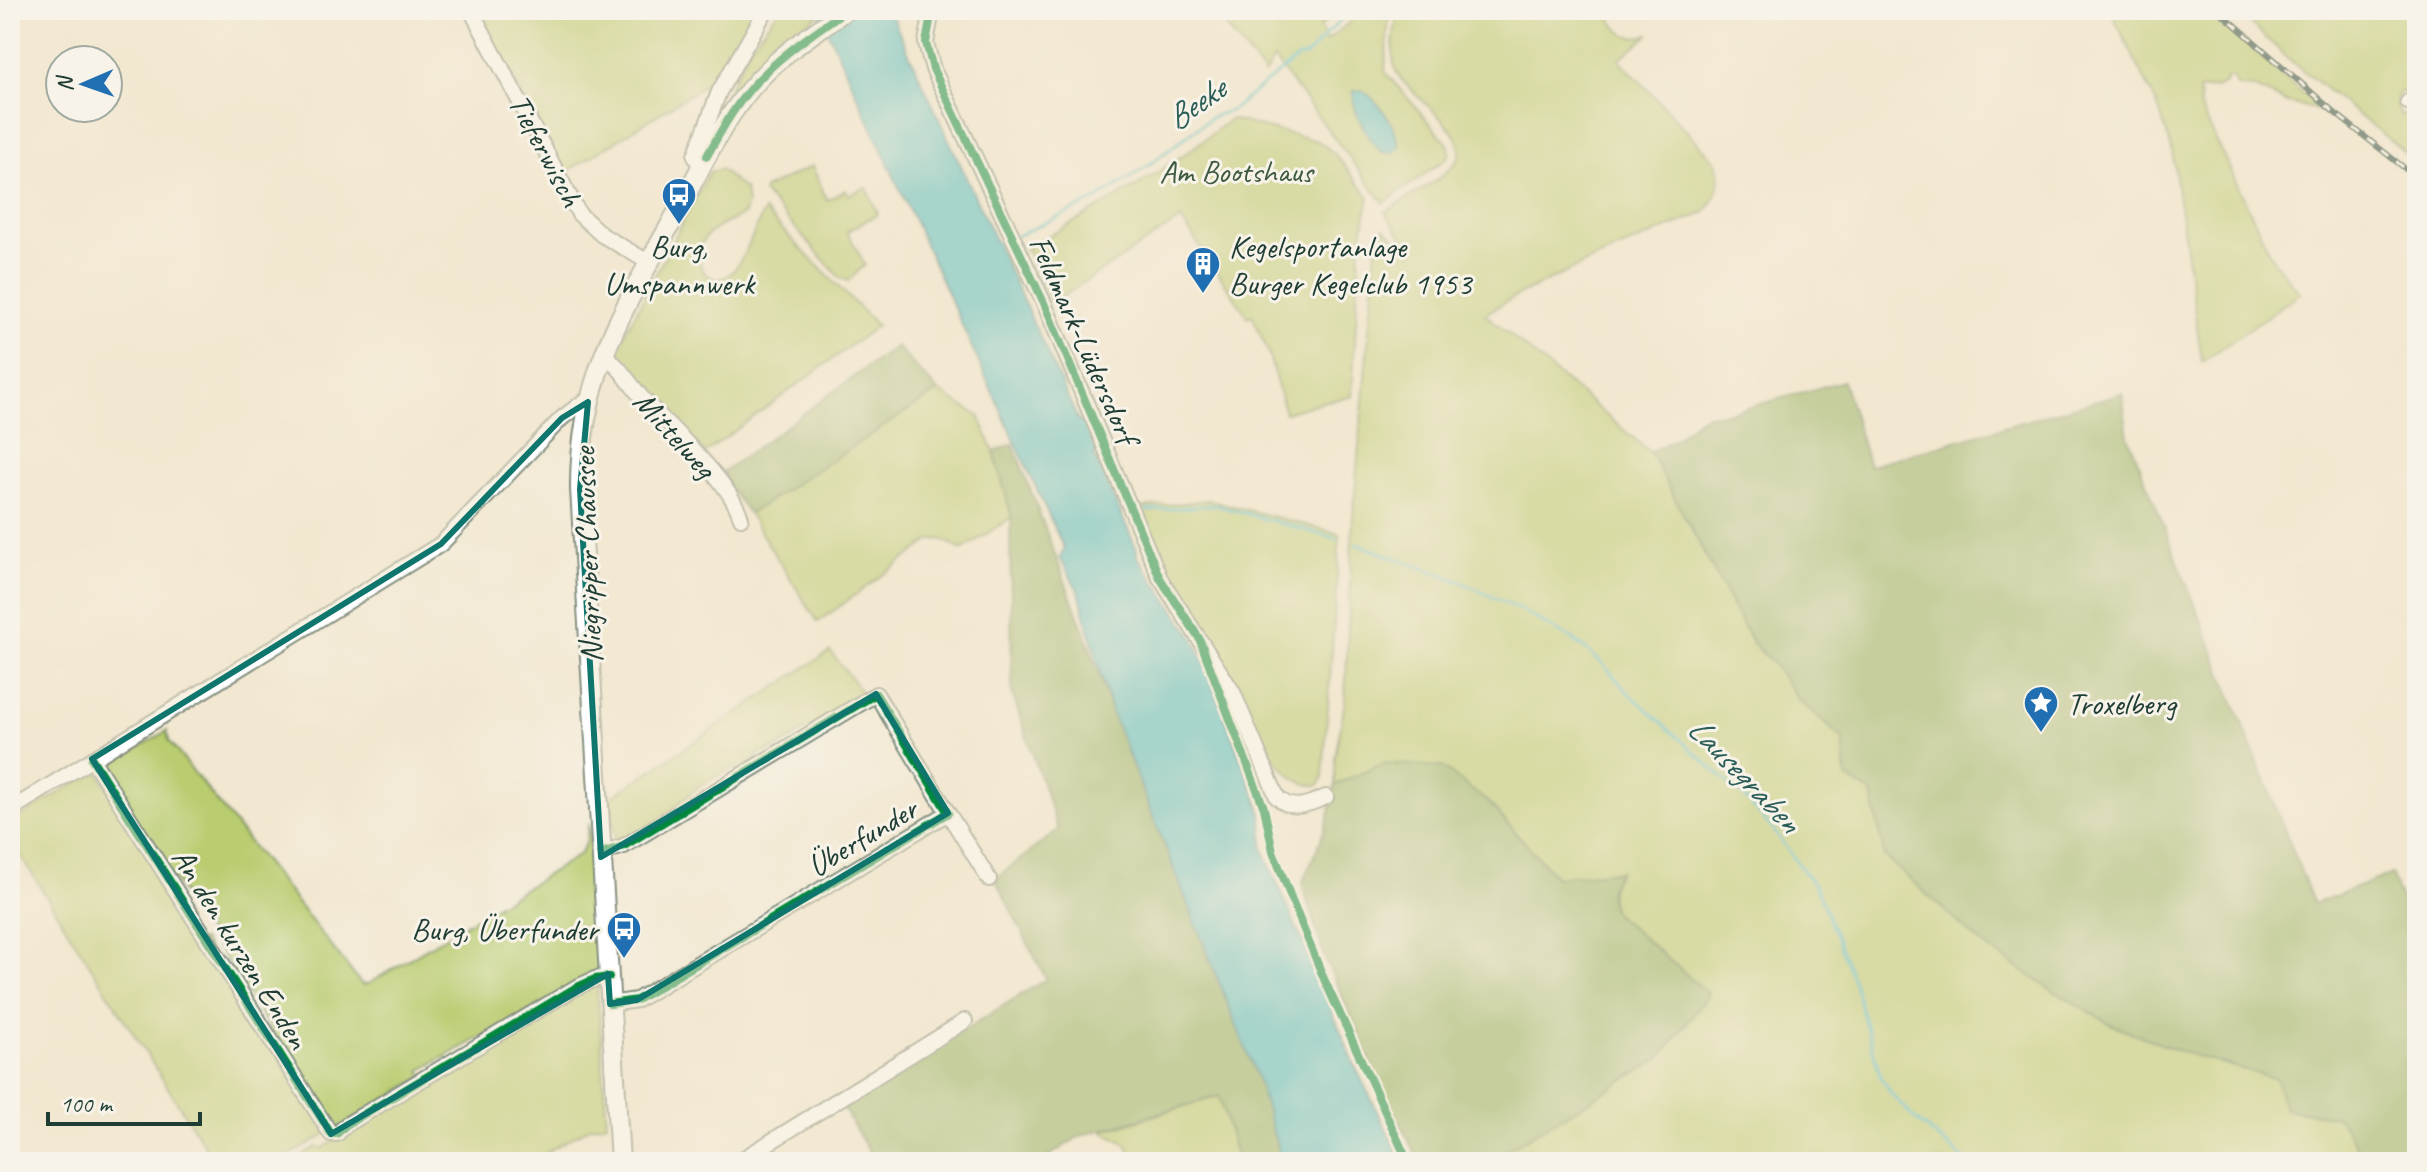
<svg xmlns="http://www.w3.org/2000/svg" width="2427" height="1172" font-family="Caveat,sans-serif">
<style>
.green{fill:#b9cc6f;stroke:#6c8452;stroke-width:2}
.forest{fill:#92b062;stroke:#58764b;stroke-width:2}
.water{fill:#4ebcc5;stroke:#367c7c;stroke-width:2}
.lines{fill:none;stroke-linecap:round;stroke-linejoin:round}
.stream{stroke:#4ebcc5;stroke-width:3}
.minor-casing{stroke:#889282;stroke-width:18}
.major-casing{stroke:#889282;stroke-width:22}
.minor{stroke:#fff;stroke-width:14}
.major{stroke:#fff;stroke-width:18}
.rail-casing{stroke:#1f3d34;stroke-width:6}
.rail{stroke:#f7f3e8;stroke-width:3;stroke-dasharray:9;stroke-linecap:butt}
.cycleway-casing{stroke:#f7f3e8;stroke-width:13}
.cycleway{stroke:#00873e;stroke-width:8}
.marked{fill:none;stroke:#0f766e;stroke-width:6;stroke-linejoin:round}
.labels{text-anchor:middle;stroke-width:6;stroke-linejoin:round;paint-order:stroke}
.street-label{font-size:32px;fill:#1f3d34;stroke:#f7f3e8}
.park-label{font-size:32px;fill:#3e5a40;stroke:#f7f3e8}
.poi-label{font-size:32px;fill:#1f3d34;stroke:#f7f3e8;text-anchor:start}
.water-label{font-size:34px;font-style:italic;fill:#2b5d58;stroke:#f7f3e8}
</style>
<rect width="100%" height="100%" fill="#f7f3e8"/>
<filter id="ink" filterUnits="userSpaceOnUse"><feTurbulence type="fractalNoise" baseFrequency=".0125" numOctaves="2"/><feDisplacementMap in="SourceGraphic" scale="16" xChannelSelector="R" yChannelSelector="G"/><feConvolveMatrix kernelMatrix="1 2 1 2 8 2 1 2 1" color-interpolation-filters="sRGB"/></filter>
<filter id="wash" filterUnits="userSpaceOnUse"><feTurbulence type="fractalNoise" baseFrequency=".006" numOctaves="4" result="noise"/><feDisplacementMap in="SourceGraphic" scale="32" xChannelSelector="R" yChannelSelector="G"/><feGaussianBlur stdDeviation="1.8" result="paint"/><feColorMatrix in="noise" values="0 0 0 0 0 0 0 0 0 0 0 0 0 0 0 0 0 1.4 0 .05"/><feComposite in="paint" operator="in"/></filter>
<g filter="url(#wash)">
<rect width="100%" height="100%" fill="#f2e7d0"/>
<path class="green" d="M476,10H757L752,23L720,75L565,173Z
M779,10H818L820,14C767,49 733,88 703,143L706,131L751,45Z
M1213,10H1338L1320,27L1327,41L1364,10H1389L1385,72L1448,144L1450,152L1446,159L1384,203L1274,59L1264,74Z
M1400,10H1605C1617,30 1625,43 1650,34L1619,59L1716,162C1724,182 1718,198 1704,213L1588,262L1522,293L1485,314L1650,452L1752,642L1774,665L1798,699L1843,739L1846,778L1872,793L1884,856L1982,944L2047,987L2111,1024L2179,1051L2277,1079L2285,1109L2338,1117L2367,1162H1487L1660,1058L1709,994L1615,914C1608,896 1609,889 1619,872L1556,877L1489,803L1343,783L1335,785V756L1345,702L1353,515L1376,250L1381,232L1384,228L1413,253L1385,212C1408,197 1438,183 1456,162C1478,136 1406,94 1396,71C1390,55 1394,25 1400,10Z
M2110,10H2209L2323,111L2288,103L2255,88L2238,87L2232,78H2226V83L2218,87L2199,90L2200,107L2275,263L2300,293L2202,362L2172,150L2157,104Z
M2236,10H2417V93L2400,92C2394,100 2396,108 2401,116L2417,114V162L2292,62Z
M1230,119L1318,141L1335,154L1369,197L1360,245L1352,397L1326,401L1285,413L1268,352L1252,315L1248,317L1181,219L1051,304L1026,248C1099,209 1166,173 1230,119Z
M812,166L827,200L846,190L849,195L866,187L878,214L847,231L865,265L848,281L839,277L763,192L764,189Z
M720,169L745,190L747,203L744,214C731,221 711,228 703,241C689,262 712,294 733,271C745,258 756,227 764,211L877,326L705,453L660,411L614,354L709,172Z
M938,391L979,416L994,452L1012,517L962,550L942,539L931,540L818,622L749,514Z
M1209,500L1340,534L1323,778L1319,785C1274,790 1242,695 1225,664C1213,642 1196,623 1183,603C1166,578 1145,537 1139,508Z
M830,651L864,695L777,748L762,753L743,767L730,769L697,788L663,817L616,845L610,798Z
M167,731L169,741L362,985L368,984L579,855L586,843L589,823L600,972L421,1070L424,1076L335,1130L103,769Z
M97,770L186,919L183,921L197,942L202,940L327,1134L278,1162H215L10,839V823Z
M597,984L607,1123L590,1127L530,1162H291L316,1147L323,1148L414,1090L429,1087L456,1071L454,1065L467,1057L470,1061L479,1056L481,1049L496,1041L500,1044L511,1038L512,1031L559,1003L562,1005L569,1002L570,995Z
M1219,1096L1238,1162H1136L1126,1144L1103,1131Z"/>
<path class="forest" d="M896,346L938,391L749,514L719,475Z
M1843,381L1869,466L2122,393L2128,436L2314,904L2391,874L2417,939V1162H2367L2338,1117L2285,1109L2276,1079L2179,1051L2111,1024L2047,987L1982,944L1884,856L1872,793L1846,778L1843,739L1798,699L1774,665L1752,642L1650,452L1677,438L1698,419L1708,415L1732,412Z
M1013,444L1090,647L1111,711L1257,1077L1282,1162H1238L1219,1096L1080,1136L1040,1162H875L842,1106L1046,979L995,879L1058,830L1012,693L1010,532L1012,517L994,452Z
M1384,763L1442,767L1489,803L1556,877L1619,871C1608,890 1607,893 1615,914L1709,994L1660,1058L1487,1162H1420L1389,1103L1324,956L1302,883C1316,852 1331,820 1335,785Z"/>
<path class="water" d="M818,10H889L1079,422L1086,420L1100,452L1094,455L1136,547L1138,557L1194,638L1262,813L1263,849L1357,1070L1402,1162H1282L1257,1077L1111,711L1079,592L1060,558L1064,549Z
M1362,90C1380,102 1396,125 1399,147L1393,153H1382C1369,138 1350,111 1354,91Z"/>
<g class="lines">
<path class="stream" d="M1016,236L1096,200L1146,167L1212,117L1232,110L1297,58L1306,56L1350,10
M994,246L1009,239
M1146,511L1215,505L1338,539
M1356,544L1457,580L1522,611L1574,640L1601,662L1629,693L1746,799L1774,831L1817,889L1851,974L1881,1078L1892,1095L1916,1120L1968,1162"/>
</g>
</g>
<g filter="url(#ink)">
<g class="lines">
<defs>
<path id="minor" d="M471,10L579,214L602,235L650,263
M932,10L926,43L933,69L1044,303L1160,578L1233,692L1277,797C1292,812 1307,805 1326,797
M2408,102L2417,99
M701,168L695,156L719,92L766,10
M603,354C620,365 630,385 644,400C671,428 730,481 741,518
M92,759L331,1134H337L346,1125L575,988L595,979L609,977
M10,810L441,544L562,418L582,403L588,402
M948,813L989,879
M601,853L624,846L876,694L948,813L637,1000L610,1004
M738,1162L965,1021"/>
<path id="major" d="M620,1162L580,489C579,373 627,304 680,207C704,162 725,115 760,78C785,51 817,31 846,10"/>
</defs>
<use href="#minor" class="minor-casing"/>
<use href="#major" class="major-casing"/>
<use href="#minor" class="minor"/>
<use href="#major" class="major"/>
<defs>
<path id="rail" d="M2218,10L2335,113L2417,178"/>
</defs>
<use href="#rail" class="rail-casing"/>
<use href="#rail" class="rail"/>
<defs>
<path id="cycleway" d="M932,10L926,43L933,69L1044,303L1160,578L1199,638L1264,808L1273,851L1295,908L1324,979L1408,1162
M707,156C723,127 739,98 763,75C788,50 818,30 846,10
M92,759L331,1134H337L346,1125L575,988L595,979L609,977
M601,853L624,846L876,694L948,813L637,1000L610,1004"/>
</defs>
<use href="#cycleway" class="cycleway-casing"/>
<use href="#cycleway" class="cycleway"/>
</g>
</g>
<path d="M0 0H2427V1172H0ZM588,402L580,489L601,857L876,694L948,813L637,1000L610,1004L608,974L331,1134L92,759L441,544L562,418Z" fill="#f2e7d0" fill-opacity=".55" fill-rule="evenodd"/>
<path class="marked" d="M588,402L580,489L601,857L876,694L948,813L637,1000L610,1004L608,974L331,1134L92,759L441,544L562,418Z"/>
<defs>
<symbol id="bus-pin" viewBox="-11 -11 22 30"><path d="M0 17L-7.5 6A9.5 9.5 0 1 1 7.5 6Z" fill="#1f6fb2" stroke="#f7f3e8"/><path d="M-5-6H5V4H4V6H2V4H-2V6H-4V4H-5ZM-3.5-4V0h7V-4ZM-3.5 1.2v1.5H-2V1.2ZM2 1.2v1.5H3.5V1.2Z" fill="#fff"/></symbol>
<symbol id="building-pin" viewBox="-11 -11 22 30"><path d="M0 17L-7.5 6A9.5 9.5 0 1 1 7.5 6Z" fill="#1f6fb2" stroke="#f7f3e8"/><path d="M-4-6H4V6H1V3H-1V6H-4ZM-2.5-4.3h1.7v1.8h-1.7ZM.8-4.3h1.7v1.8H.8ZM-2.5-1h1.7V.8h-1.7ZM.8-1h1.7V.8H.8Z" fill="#fff"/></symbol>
<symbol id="sight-pin" viewBox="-11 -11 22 30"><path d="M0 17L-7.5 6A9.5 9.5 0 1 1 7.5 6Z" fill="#1f6fb2" stroke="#f7f3e8"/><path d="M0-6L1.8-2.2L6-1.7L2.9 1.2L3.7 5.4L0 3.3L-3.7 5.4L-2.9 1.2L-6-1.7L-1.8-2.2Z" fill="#fff"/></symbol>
</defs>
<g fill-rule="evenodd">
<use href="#bus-pin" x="659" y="175" width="40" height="54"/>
<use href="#building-pin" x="1183" y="244" width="40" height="54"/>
<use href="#sight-pin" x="2021" y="683" width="40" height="54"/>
<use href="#bus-pin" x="604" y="909" width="40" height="54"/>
</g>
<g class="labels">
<g class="street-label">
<text transform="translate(546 150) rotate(62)" y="11">Tieferwisch</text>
<text transform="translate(1084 339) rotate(66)" y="11">Feldmark-Lüdersdorf</text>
<text transform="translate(675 434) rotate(48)" y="11">Mittelweg</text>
<text transform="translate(587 555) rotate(-92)" y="11">Niegripper Chaussee</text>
<text transform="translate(862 837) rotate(-31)" y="11">Überfunder</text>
<text transform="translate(241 948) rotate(58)" y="11">An den kurzen Enden</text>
</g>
<g class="park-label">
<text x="1236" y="182">Am Bootshaus</text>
</g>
<g class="poi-label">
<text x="679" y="257" text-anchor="middle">Burg,<tspan x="679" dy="37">Umspannwerk</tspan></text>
<text x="1229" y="257">Kegelsportanlage<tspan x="1229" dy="37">Burger Kegelclub 1953</tspan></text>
<text x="2067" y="714">Troxelberg</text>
<text x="598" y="940" text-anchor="end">Burg, Überfunder</text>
</g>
<g class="water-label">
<text transform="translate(1195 103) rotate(-35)" y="12">Beeke</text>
<text transform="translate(1745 774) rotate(46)" y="12">Lausegraben</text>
</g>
</g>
<rect width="2427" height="1172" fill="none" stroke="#f7f3e8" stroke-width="40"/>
<g transform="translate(84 84) rotate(268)"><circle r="38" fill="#f7f3e8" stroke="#a1aaa0" stroke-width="2"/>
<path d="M0-6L14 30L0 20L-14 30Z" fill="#1f6fb2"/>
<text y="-12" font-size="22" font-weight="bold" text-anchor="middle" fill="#1f3d34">N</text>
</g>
<path d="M48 1112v12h152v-12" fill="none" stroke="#1f3d34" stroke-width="4"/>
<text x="60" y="1112" font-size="24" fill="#1f3d34" stroke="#f7f3e8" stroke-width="6" paint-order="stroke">100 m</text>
</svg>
